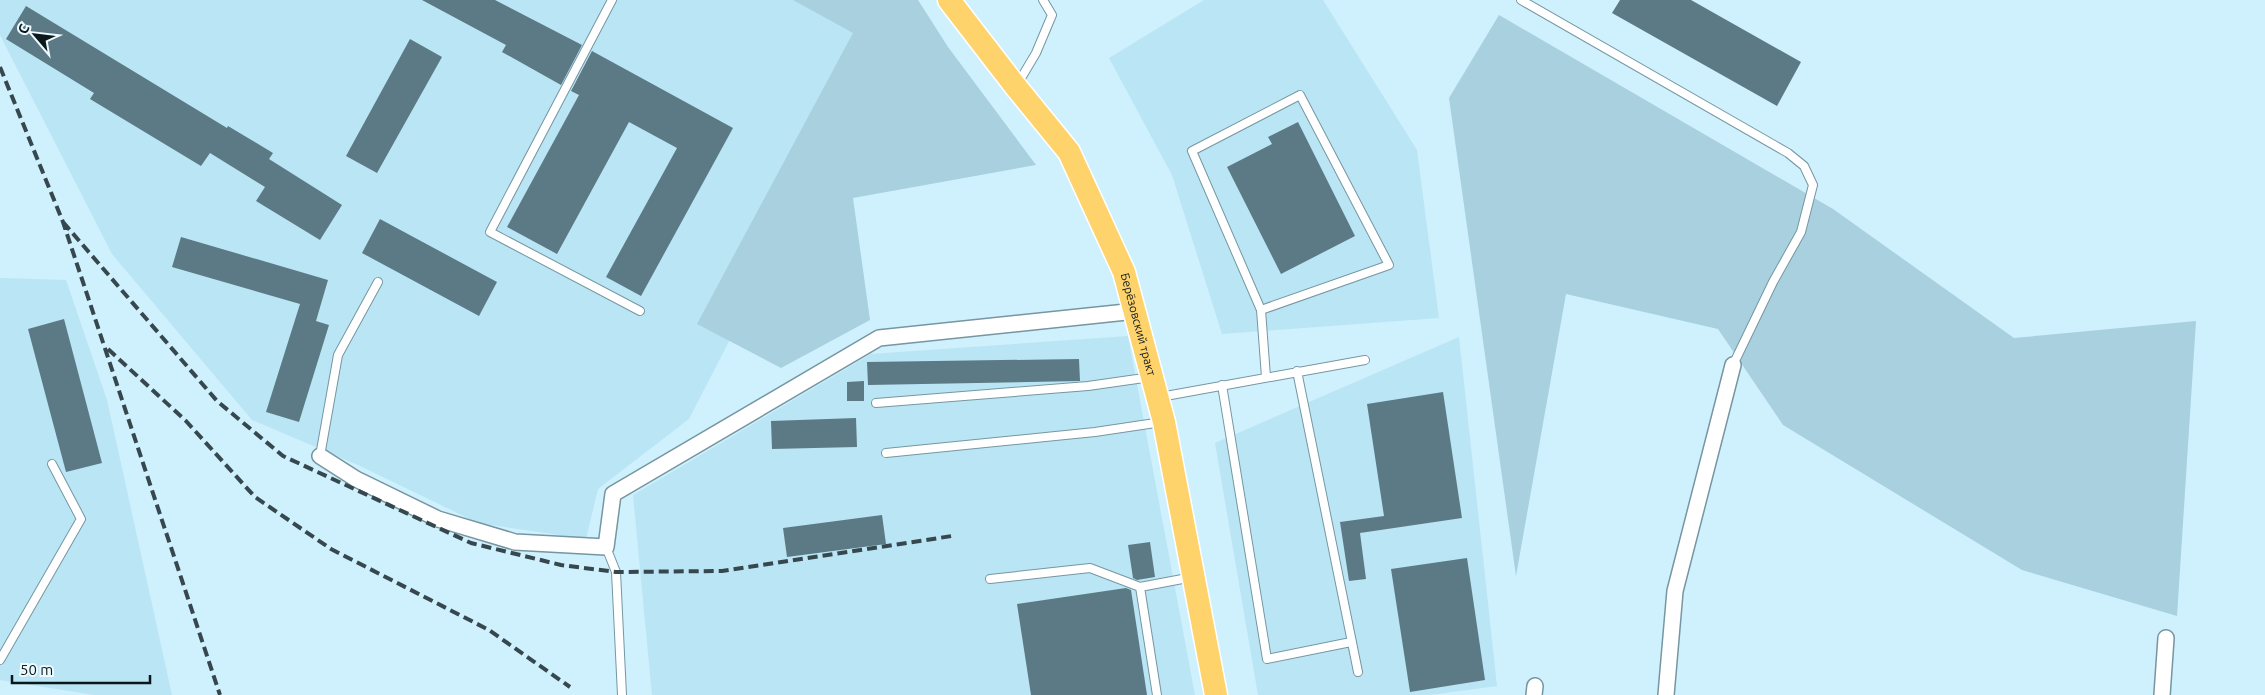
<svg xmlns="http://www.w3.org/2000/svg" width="2265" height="695" font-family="Ubuntu,sans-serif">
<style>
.built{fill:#bae5f5}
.green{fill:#a8d0df}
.building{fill:#5b7a85}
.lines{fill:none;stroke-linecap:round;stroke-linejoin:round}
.lane-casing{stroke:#7696a1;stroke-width:10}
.street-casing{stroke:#7696a1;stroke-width:18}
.primary-casing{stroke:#fff;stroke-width:25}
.lane{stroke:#fff;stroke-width:8}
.street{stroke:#fff;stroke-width:15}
.primary{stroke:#ffd36b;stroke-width:22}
.rail{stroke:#36484e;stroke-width:4;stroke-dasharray:10 5;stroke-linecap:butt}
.labels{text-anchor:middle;stroke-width:4.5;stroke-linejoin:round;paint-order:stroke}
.street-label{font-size:12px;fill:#0a171b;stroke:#ecfaff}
</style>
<rect width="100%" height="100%" fill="#cff0fd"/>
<path class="built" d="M0,0H844L892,25L689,419L598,489L586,539L478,523L358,465L252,420L112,254L4,43L0,35Z
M1204,0H1323L1417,150L1439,318L1222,334L1172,175L1109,58Z
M0,278L66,280L107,400L172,695H94L0,680Z
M1128,336L1195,695H652L633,495L871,354Z
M1459,337L1497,686L1430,695H1258L1215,443Z"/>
<path class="green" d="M793,0H918L948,47L1036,165L853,198L870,320L781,368L697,324L853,33Z
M1499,15L1833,209L2014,338L2196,321L2177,616L2022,570L1783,425L1718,329L1566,294L1516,576L1449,98Z"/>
<path class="building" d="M422,0H495L582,45L561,85L502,52L506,45Z
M1620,0H1691L1801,62L1777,106L1612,13Z
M26,6L227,128L228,126L273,153L269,159L342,205L320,240L256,201L265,187L210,153L201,166L90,99L94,93L6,39Z
M410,39L442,57L377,173L346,156Z
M592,51L733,128L641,296L606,277L677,148L629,122L557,254L507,227L579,95L571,91Z
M1298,122L1355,236L1281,274L1227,167L1272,144L1268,137Z
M380,219L497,282L479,316L362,253Z
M181,237L328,280L316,321L329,325L299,422L266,412L300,304L172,267Z
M64,319L102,463L66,472L28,329Z
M1079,359L1080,381L868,385L867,362Z
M864,381V401H847V382Z
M1443,392L1462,518L1360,533L1366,579L1349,581L1340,522L1384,516L1367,404Z
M856,418L857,447L772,449L771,421Z
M882,515L886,544L787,557L783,528Z
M1150,542L1155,577L1137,580L1133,578L1128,545Z
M1467,558L1485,680L1410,692L1391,569Z
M1126,588L1131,590L1147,695H1031L1017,604Z"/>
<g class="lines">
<defs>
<path id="lane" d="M612,0L490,232L640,311
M1521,0L1788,153L1804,166L1813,185L1801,232L1773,282L1733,365
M1017,85L1036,53L1052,15L1043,0
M1261,310L1389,265L1300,95L1192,151L1261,310L1266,377
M1297,371L1358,672
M1222,385L1267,659L1351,642
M1160,397L1365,360
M876,403L1088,386L1151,377
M886,453L1095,432L1162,422
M320,456L338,355L378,282
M606,547L616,572L622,695
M990,579L1090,568L1140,587
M0,660L81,519L52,464
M1157,695L1140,587L1193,577"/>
<path id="street" d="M320,456L356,479L438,519L515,542L606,547L613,494L879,338L1136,311
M1534,695L1535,686
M1666,695L1675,591L1733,365
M2162,695L2166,638"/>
<g id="primary">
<path id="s1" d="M949,0L1016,87L1069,152L1124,272L1164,422L1216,695"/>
</g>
</defs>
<use href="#lane" class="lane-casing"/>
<use href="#street" class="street-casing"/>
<use href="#primary" class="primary-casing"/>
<use href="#lane" class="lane"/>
<use href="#street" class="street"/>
<use href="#primary" class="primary"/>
<path class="rail" d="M0,67L63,222L220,695
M63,222L217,401L283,456L471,543L561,565L616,572L722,571L952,536
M108,349L186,421L255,497L331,549L489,630L570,687"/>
</g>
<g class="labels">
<g class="street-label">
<text dy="4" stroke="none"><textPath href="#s1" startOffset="380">Берёзовский тракт</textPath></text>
</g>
</g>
<g transform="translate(35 35) rotate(298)" stroke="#ecfaff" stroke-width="4" paint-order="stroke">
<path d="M0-4L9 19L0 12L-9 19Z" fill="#0a171b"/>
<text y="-8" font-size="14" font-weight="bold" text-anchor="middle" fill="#0a171b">С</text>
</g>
<path d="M12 675v8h138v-8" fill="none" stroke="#0a171b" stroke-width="2.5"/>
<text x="20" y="675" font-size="15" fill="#0a171b" stroke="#ecfaff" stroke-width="4" paint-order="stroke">50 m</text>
</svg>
